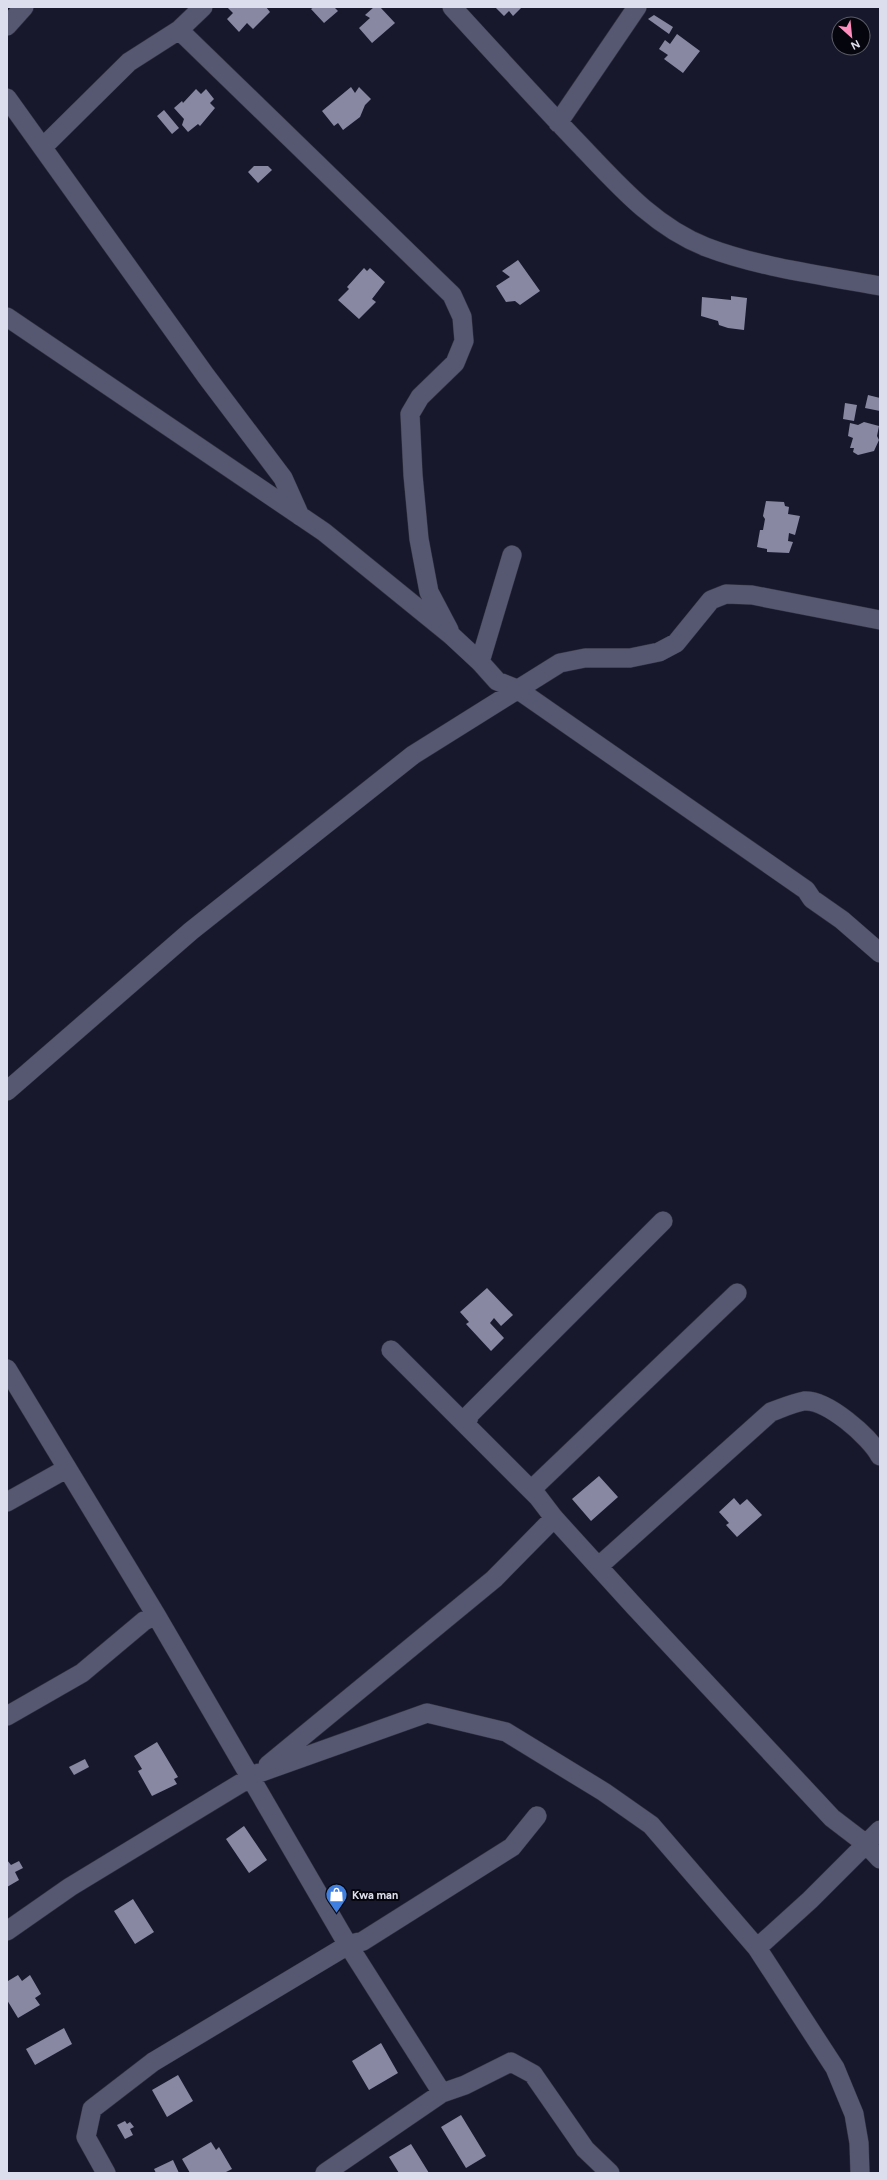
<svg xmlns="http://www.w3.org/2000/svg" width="887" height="2180" font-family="Figtree,sans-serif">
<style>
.building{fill:#8888a3}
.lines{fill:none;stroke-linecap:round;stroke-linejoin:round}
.minor-casing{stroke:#303040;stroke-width:20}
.minor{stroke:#565871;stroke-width:19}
.labels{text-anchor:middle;stroke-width:4;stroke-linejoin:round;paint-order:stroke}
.poi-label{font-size:11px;font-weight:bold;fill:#dddeed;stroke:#05050d;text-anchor:start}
</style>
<rect width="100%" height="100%" fill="#18182d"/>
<path class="building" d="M227,7H266L270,12L253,29L247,23L239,32L227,19L233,13Z
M314,7H334L338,11L324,23L311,9Z
M374,7H380L395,23L372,43L359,28L370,18L365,15Z
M495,7H522L513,16L509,11L504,16Z
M654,15L673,27L669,34L648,19Z
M677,34L700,51L683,73L664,59L668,55L659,49L665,40L670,44Z
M351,87L355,93L359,87L371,99L365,105L360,117L343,130L338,123L334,126L322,111Z
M196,89L201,94L206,89L214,99L210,103L215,108L200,126L198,124L188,132L182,125L184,119L174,108L182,101L183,103Z
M164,110L179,128L172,134L157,116Z
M254,166H268L272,170L258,183L248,172Z
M518,260L540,291L520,305L515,301L506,302L496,286L510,277L502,271Z
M364,268L367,271L370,268L385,282L372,299L376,302L359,319L338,300L349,289L347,287Z
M731,296L747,298L744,330L728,328L719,325L718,321L701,316L702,297L731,300Z
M868,395L880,398V411L865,408Z
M845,403L857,405L854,421L843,419Z
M864,422L879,426L877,436L879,440L874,451L858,455L853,452L854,448H850L853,438L848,436L850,423L858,425Z
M766,501L784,502L785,506L789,507L788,514L800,516L795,535L789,533L788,541L793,542L789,553L767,552V549L757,547L760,530H763L765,519L763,516Z
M487,1288L513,1315L501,1326L494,1318L490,1323L504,1338L491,1351L466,1324L469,1322L460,1312Z
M599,1476L618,1497L591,1521L572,1499Z
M734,1498L740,1505L747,1499L762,1515L737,1537L726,1525L729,1523L719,1512Z
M157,1742L178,1777L174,1779L177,1784L152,1796L138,1771L142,1769L134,1756Z
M85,1759L89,1767L74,1775L69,1767Z
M244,1826L267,1860L249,1873L226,1839Z
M7,1860L11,1865L19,1861L23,1868L15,1872L19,1880L7,1887Z
M133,1899L154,1932L135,1944L114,1911Z
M18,1975L22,1981L30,1975L41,1994L35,1998L40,2005L18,2018L7,2000V1979L8,1981Z
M64,2028L72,2044L35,2065L26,2049Z
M381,2043L398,2073L369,2090L352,2061Z
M178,2075L193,2101L167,2117L152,2090Z
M461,2115L486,2156L466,2168L441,2127Z
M125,2121L127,2124L130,2122L134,2127L130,2129L133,2135L125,2139L117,2125Z
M211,2142L216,2150L219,2147L232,2169L224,2173H190L182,2159Z
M411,2144L429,2173H399L389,2157Z
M173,2160L179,2173H156L154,2169Z"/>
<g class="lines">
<defs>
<path id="minor" d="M452,7C495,54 538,101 582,147C619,186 655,227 706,247C761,268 822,275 880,286
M7,26L24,7
M179,30L452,295L462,317L464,341L455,363L420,397L410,414L413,475L419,539L429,592L449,630
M7,98L206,376L283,478L300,516
M558,123L637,7
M43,147L129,62L179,30L203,7
M7,317L324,532L452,636L480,662L497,681L517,689L806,890L812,899L842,920L880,953
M480,662L512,555
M7,1091L191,931L413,755L560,663L585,658H630L659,652L676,643L711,600L726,594L752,595L880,620
M663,1221L470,1414L466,1425L538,1497L554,1518L634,1606L832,1818L866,1844L880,1859
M391,1350L466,1425
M7,1369L156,1615L345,1940L442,2093
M531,1490L737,1293
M7,1502L66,1469
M599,1566L771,1412C782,1408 793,1403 804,1401C827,1399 870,1437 880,1456
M7,1716L82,1673L144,1621L156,1615
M268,1765L494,1579L554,1518
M7,1931L70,1887L256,1774L427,1713L506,1732L604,1792L651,1825L757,1948L835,2068L854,2114L859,2143L860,2173
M757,1948L810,1900L880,1830
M106,2173L86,2137L92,2109L153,2062L348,1945L363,1941L512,1847L537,1816
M325,2173L442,2093L465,2085L511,2062L533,2074L585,2149L610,2173"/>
</defs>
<use href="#minor" class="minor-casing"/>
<use href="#minor" class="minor"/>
</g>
<defs>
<symbol id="shop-pin" viewBox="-11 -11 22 30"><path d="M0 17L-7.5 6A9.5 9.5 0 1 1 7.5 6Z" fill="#3f7fe0" stroke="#05050d"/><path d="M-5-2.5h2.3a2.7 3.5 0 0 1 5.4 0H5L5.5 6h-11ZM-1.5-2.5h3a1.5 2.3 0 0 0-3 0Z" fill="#fff"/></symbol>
</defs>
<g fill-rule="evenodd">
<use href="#shop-pin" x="324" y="1882" width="25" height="34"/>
</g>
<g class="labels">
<g class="poi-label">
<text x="352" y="1899">Kwa man</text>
</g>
</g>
<rect width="887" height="2180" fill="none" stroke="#dddeed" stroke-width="16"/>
<g transform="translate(851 36) rotate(153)"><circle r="19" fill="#05050d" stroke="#5b5c67"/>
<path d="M0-3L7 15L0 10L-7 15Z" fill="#fd8ebe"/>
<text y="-6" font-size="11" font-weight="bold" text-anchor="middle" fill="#dddeed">N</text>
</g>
</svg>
